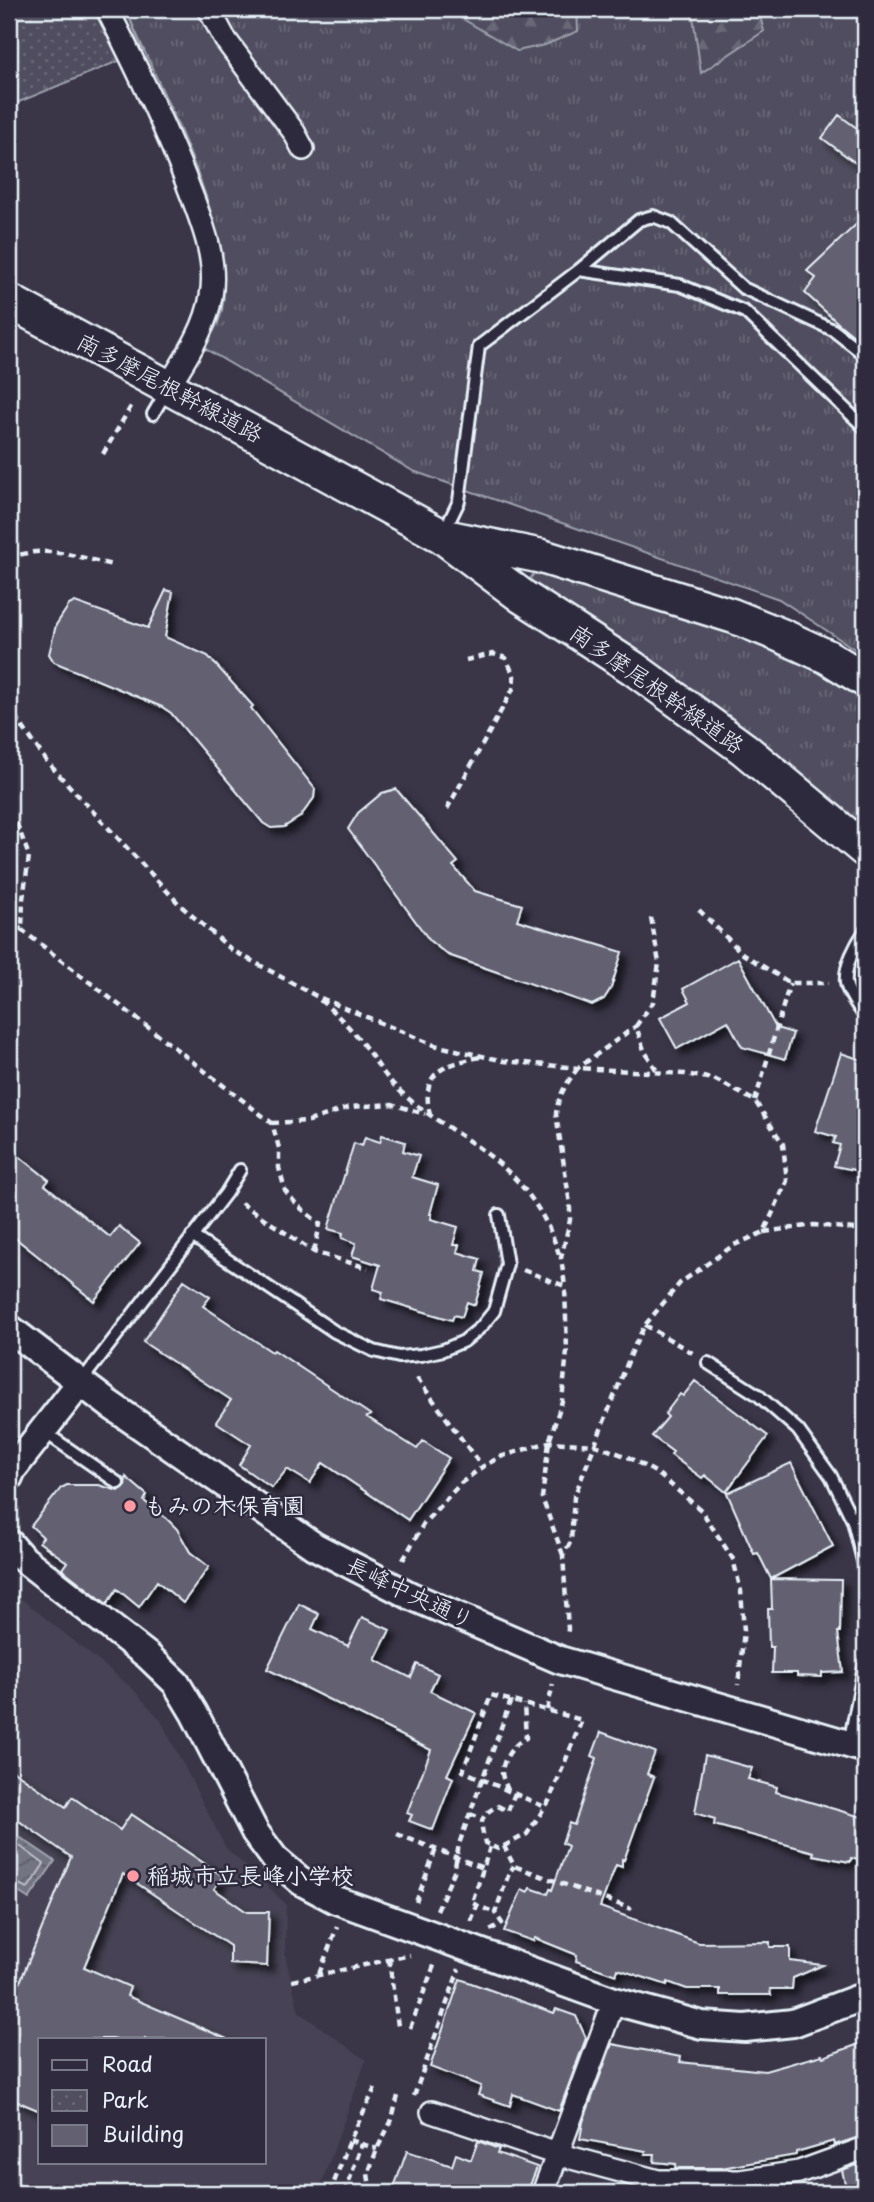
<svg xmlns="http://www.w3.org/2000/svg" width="874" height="2202" font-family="'Playpen Sans','Klee One',sans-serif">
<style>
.built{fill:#464354;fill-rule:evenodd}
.grass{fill:url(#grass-tufts);stroke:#9ca0ac;stroke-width:2}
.forest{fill:url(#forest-firs);stroke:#9ca0ac;stroke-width:2}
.park{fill:url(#park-dots);stroke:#9ca0ac;stroke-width:2}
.water{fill:url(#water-waves);stroke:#a2a6b1;stroke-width:2}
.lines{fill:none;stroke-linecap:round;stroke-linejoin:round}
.shore{stroke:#b9bfc9;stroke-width:2}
.building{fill:#636171;stroke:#e8f1f8;stroke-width:2;filter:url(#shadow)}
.service-casing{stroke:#e8f1f8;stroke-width:16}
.minor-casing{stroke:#e8f1f8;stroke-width:26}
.tertiary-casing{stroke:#e8f1f8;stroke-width:32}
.primary-casing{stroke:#e8f1f8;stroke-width:38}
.path{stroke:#e8f1f8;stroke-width:4.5;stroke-dasharray:7 5;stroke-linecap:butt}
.service{stroke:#2f2a3d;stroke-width:10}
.minor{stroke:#2f2a3d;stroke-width:21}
.tertiary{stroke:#2f2a3d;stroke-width:26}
.primary{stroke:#2f2a3d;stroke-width:33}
.poi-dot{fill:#ff9aa2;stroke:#2f2a3d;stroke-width:2.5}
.labels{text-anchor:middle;stroke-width:5;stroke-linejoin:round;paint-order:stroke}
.street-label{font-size:23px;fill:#e8f1f8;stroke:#2f2a3d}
.poi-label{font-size:23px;font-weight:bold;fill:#e8f1f8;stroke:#2f2a3d;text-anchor:start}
</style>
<defs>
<pattern id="grass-tufts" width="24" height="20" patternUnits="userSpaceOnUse" patternTransform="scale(1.75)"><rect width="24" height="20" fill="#504e5f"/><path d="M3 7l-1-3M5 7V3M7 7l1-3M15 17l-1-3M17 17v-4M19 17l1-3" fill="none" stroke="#696877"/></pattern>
<pattern id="forest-firs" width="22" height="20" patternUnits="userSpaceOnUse" patternTransform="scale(1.75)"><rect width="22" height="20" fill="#504e5f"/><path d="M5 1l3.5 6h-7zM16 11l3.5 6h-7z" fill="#696877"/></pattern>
<pattern id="park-dots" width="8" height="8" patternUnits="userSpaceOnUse" patternTransform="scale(1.75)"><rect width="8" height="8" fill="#504e5f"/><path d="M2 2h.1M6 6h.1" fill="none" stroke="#696877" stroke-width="1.8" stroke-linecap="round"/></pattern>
<pattern id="water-waves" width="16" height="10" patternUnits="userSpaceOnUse" patternTransform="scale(1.75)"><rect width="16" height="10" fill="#737482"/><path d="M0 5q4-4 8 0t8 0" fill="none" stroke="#5f6069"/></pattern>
<filter id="shadow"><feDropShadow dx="6" dy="6" stdDeviation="3.5" flood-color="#0009"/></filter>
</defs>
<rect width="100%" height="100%" fill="#3a3648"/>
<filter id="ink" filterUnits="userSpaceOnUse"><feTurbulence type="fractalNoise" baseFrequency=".0143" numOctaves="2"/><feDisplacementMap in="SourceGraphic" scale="14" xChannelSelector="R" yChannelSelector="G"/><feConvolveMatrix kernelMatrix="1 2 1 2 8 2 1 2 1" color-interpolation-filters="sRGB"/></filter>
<g filter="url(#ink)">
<path class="built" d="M9,1589L131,1687L160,1719L226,1848L286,1904L285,1955L299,2012L366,2060L318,2193H9ZM40,2039H264V2162H40Z"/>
<path class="grass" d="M126,9H865V656L779,599L413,471L204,348C210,336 220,323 222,310C238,228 157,86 126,9Z
M537,569L695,619L789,653L865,694V833L524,588Z"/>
<path class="forest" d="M446,9H577L578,31L545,45L517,51Z
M692,9H758L764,31L701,73Z"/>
<path class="park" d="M9,9H126L143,51L9,106Z"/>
<path class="water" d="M9,1830L55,1861L29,1899L9,1886Z"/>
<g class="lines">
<path class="shore" d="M9,1838L44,1864L28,1888L9,1880"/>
</g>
<path class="building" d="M839,115L865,134V170L822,138Z
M865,216V345L839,324L805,293L816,278L807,271Z
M166,590L173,592L165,637L208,656L253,706L251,708L315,789L314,798L300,817L284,827L271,828L263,823L171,713L162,707L54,662L49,654L56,625L69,605L75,602L148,628Z
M396,789L458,862L453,866L475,891L522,905L517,920L622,952L611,988L604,999L592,1005L448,955L430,941L348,829L358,813L382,793Z
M738,958L776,1028L793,1033L785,1059L742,1047L728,1021L677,1049L660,1018L690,1002L683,989Z
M841,1053L865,1061V1172L834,1166L840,1145L833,1143L836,1137L815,1131Z
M382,1135L405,1142L403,1151L419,1156L412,1177L438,1185L430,1214H432L431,1219L458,1227L453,1245H459L457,1252L480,1259L477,1271L484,1273L475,1305L467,1302L462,1317L454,1315L452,1320L381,1299L383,1292L373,1289L380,1265L352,1256L356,1243L342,1238L343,1233L328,1229L354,1143L362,1146L365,1137L380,1142Z
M9,1148L49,1180L45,1185L110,1237L119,1226L140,1243L94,1301L9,1233Z
M184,1280L210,1297L203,1306L272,1352L274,1350L371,1415L367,1417L417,1449L423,1441L449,1458L408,1520L323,1463L310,1483L287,1469L272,1488L239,1465L251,1445L216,1422L231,1400L143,1342Z
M695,1381L768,1436L726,1492L705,1475L702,1478L671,1455L673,1452L652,1436L668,1417L665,1414L680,1394L683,1396Z
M791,1463L833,1546L771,1579L841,1580L840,1632H838L843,1672L822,1673V1677L797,1676V1673H772L773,1647H769L768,1609H772L771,1579L758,1553L754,1554L727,1493Z
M126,1477L147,1495L144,1501L167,1519L177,1529L190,1552L209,1567L183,1603L157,1581L139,1607L117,1589L107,1604L62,1569L67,1562L39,1542L43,1537L31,1526L61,1488L67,1485H99L118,1491L125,1487Z
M299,1604L319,1614L312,1629L348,1646L362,1617L390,1630L375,1660L411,1678L417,1664L438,1674L430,1691L476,1713L447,1775L453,1778L433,1830L409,1821L412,1815L407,1813L431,1750L267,1669Z
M601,1732L655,1752L647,1774L654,1777L624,1860L622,1859V1867L616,1865L600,1907L699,1943L770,1942V1947H790V1961L823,1965L793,1978L792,1989H770L771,1995H720V1989H687L668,1982L667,1985L618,1969L616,1975L576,1961L577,1955L535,1938L533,1941L504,1931L522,1889L528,1892L530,1888L548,1894L550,1889L552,1890L568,1846L562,1843L569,1823L574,1825L597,1758L592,1756Z
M705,1755L752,1768L748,1779L777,1787L776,1792L865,1818V1862L851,1858L850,1862L813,1855L814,1852L714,1825L715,1819L695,1813Z
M9,1768L66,1807L72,1797L120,1830L131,1814L223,1876L214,1889L247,1912H269L267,1966L230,1964V1946L123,1874L84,1967L130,1987L127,1996L227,2039H40V2111L9,2098V2009L71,1857L9,1814Z
M460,1979L554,2013L556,2009L576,2016L586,2038L559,2111L513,2094L510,2106L478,2095L481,2086L430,2067Z
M865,2042V2135L835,2145L834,2141L796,2152V2155L721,2168H675L676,2164L654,2162L655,2154H645L646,2151L580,2139L583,2122L612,2044L681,2057L680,2062L765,2071L822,2055L823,2057Z
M478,2141L499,2149L497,2153L537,2167L527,2193H392L407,2151L452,2166L456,2154L471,2160Z
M865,2162V2193H847L842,2170Z"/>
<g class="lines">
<defs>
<path id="service" d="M579,270L680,285L745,312L865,428
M153,414L167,390
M443,534L459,501L479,346L579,270L639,220L653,216L671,223L743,288L833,330L865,355
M865,931C856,944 844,966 846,983C848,995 859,1007 865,1017
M192,1236L335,1332L374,1351L399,1357L421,1355L443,1350L464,1341L481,1327L494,1311L507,1264L499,1215
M708,1363L758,1395L798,1430L831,1476L853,1521L865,1569
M80,1383L226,1193L240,1170
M43,1431L118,1483
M849,1744L865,1662"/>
<path id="minor" d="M107,9C136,66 164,123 187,183C200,218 218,258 211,296C206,329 185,359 168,387
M209,9L225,39L294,132L303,149
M432,2112L557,2154L658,2181H740L799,2172L865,2148
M543,2193L614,2001"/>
<path id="tertiary" d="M9,1328L109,1404L314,1546L411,1596L560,1660L865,1749
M9,1477L12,1470L80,1383
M9,1543L21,1557L148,1656L176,1683L194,1713L255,1832L275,1859L302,1882L336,1900L614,2001L702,2025L745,2028L793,2023L865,1996"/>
<path id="primary" d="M9,301L442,536L523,597L633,668L744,749L865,850
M452,538L540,556L733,616L780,635L828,657L865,680"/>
</defs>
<use href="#service" class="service-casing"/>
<use href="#minor" class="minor-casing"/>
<use href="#tertiary" class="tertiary-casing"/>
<use href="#primary" class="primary-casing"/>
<path class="path" d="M9,346L15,336
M103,454L133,403
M9,559C42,543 79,557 112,565
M9,707L47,762L181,906L232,950L316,996L434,1045L504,1061L578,1068L636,1026
M9,729H22
M447,809L513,689L514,676L506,658L493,654L466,660
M9,814L17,824L29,856L23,899L22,930L272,1123L279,1148V1168L285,1190L297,1205L320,1224L314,1252
M699,910L743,954L790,983H829
M651,918L659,963L653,1002L636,1026L644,1050L657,1071
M9,921L21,929
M320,1000C334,1012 347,1024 358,1038C373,1056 383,1076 401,1092C430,1119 466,1136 496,1161C528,1187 548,1219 560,1257
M755,1101L790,983
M430,1115C420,1071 443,1065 480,1057
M272,1123L309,1121L350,1107L392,1104L425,1114
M241,1203L314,1252L368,1268
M764,1232L814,1225L865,1230
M523,1270L565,1286L561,1258L570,1220V1204L556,1114C558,1095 567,1083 578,1068L685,1074L714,1079L755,1101L783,1144L787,1181L764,1232L734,1245L680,1283L645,1325L633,1349L574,1497L571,1541L563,1556L568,1629L567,1635
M645,1325L696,1355
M417,1378L482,1467
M563,1555L542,1498L549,1442L562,1401L567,1351L565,1286
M403,1560L424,1523L461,1483L482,1467L500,1457L549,1442L595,1445L628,1457L657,1473L701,1510L733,1559L741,1591L744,1631L738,1685
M547,1710L553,1684
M508,1790C506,1785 502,1778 502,1772C503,1758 514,1744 526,1738L524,1704
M515,1793L508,1811L498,1806C477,1816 481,1824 485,1843L498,1849L504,1846L514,1866L632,1909
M470,1814L483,1819
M397,1834L483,1868
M504,1846L527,1834L549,1801L582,1720L491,1695L463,1771L545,1807
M490,1847L472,1903L495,1913
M416,1902L436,1849
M437,1910L454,1872L459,1844L511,1700
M471,1921L477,1906
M490,1930L502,1923L495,1913L509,1873L514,1866
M389,1959L398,2026
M319,1974L337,1927
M292,1981L410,1955
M410,2028L435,1963
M414,2096L459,1969
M350,2140L377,2149
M330,2193L350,2140L375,2088
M345,2193L362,2144
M371,2193L368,2174L377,2149L391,2122L398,2096"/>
<use href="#service" class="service"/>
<use href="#minor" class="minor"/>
<use href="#tertiary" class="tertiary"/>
<use href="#primary" class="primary"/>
</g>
</g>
<g class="poi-dot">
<circle cx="130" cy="1506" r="7"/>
<circle cx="133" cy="1876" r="7"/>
</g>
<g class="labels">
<g class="street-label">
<text transform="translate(170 388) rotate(28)" y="8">南多摩尾根幹線道路</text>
<text transform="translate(657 689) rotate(35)" y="8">南多摩尾根幹線道路</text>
<text transform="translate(410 1593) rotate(25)" y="8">長峰中央通り</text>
</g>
<g class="poi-label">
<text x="144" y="1514">もみの木保育園</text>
<text x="147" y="1884">稲城市立長峰小学校</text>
</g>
</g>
<rect width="874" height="2202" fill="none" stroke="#2f2a3d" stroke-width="35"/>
<rect x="18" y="18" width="839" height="2167" fill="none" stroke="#e8f1f8" stroke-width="2.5" filter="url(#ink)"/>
<rect x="38" y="2038" width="228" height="126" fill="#2f2a3d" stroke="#797a88" stroke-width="2"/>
<rect x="52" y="2060" width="35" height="10" fill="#2f2a3d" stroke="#797a88" stroke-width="2"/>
<text x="102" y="2072" font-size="21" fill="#e8f1f8">Road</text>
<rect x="52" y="2090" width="35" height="21" fill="url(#park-dots)" stroke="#797a88" stroke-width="2"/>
<text x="102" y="2108" font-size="21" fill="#e8f1f8">Park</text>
<rect x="52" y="2125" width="35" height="21" fill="#636171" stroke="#797a88" stroke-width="2"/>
<text x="102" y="2142" font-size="21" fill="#e8f1f8">Building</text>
</svg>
